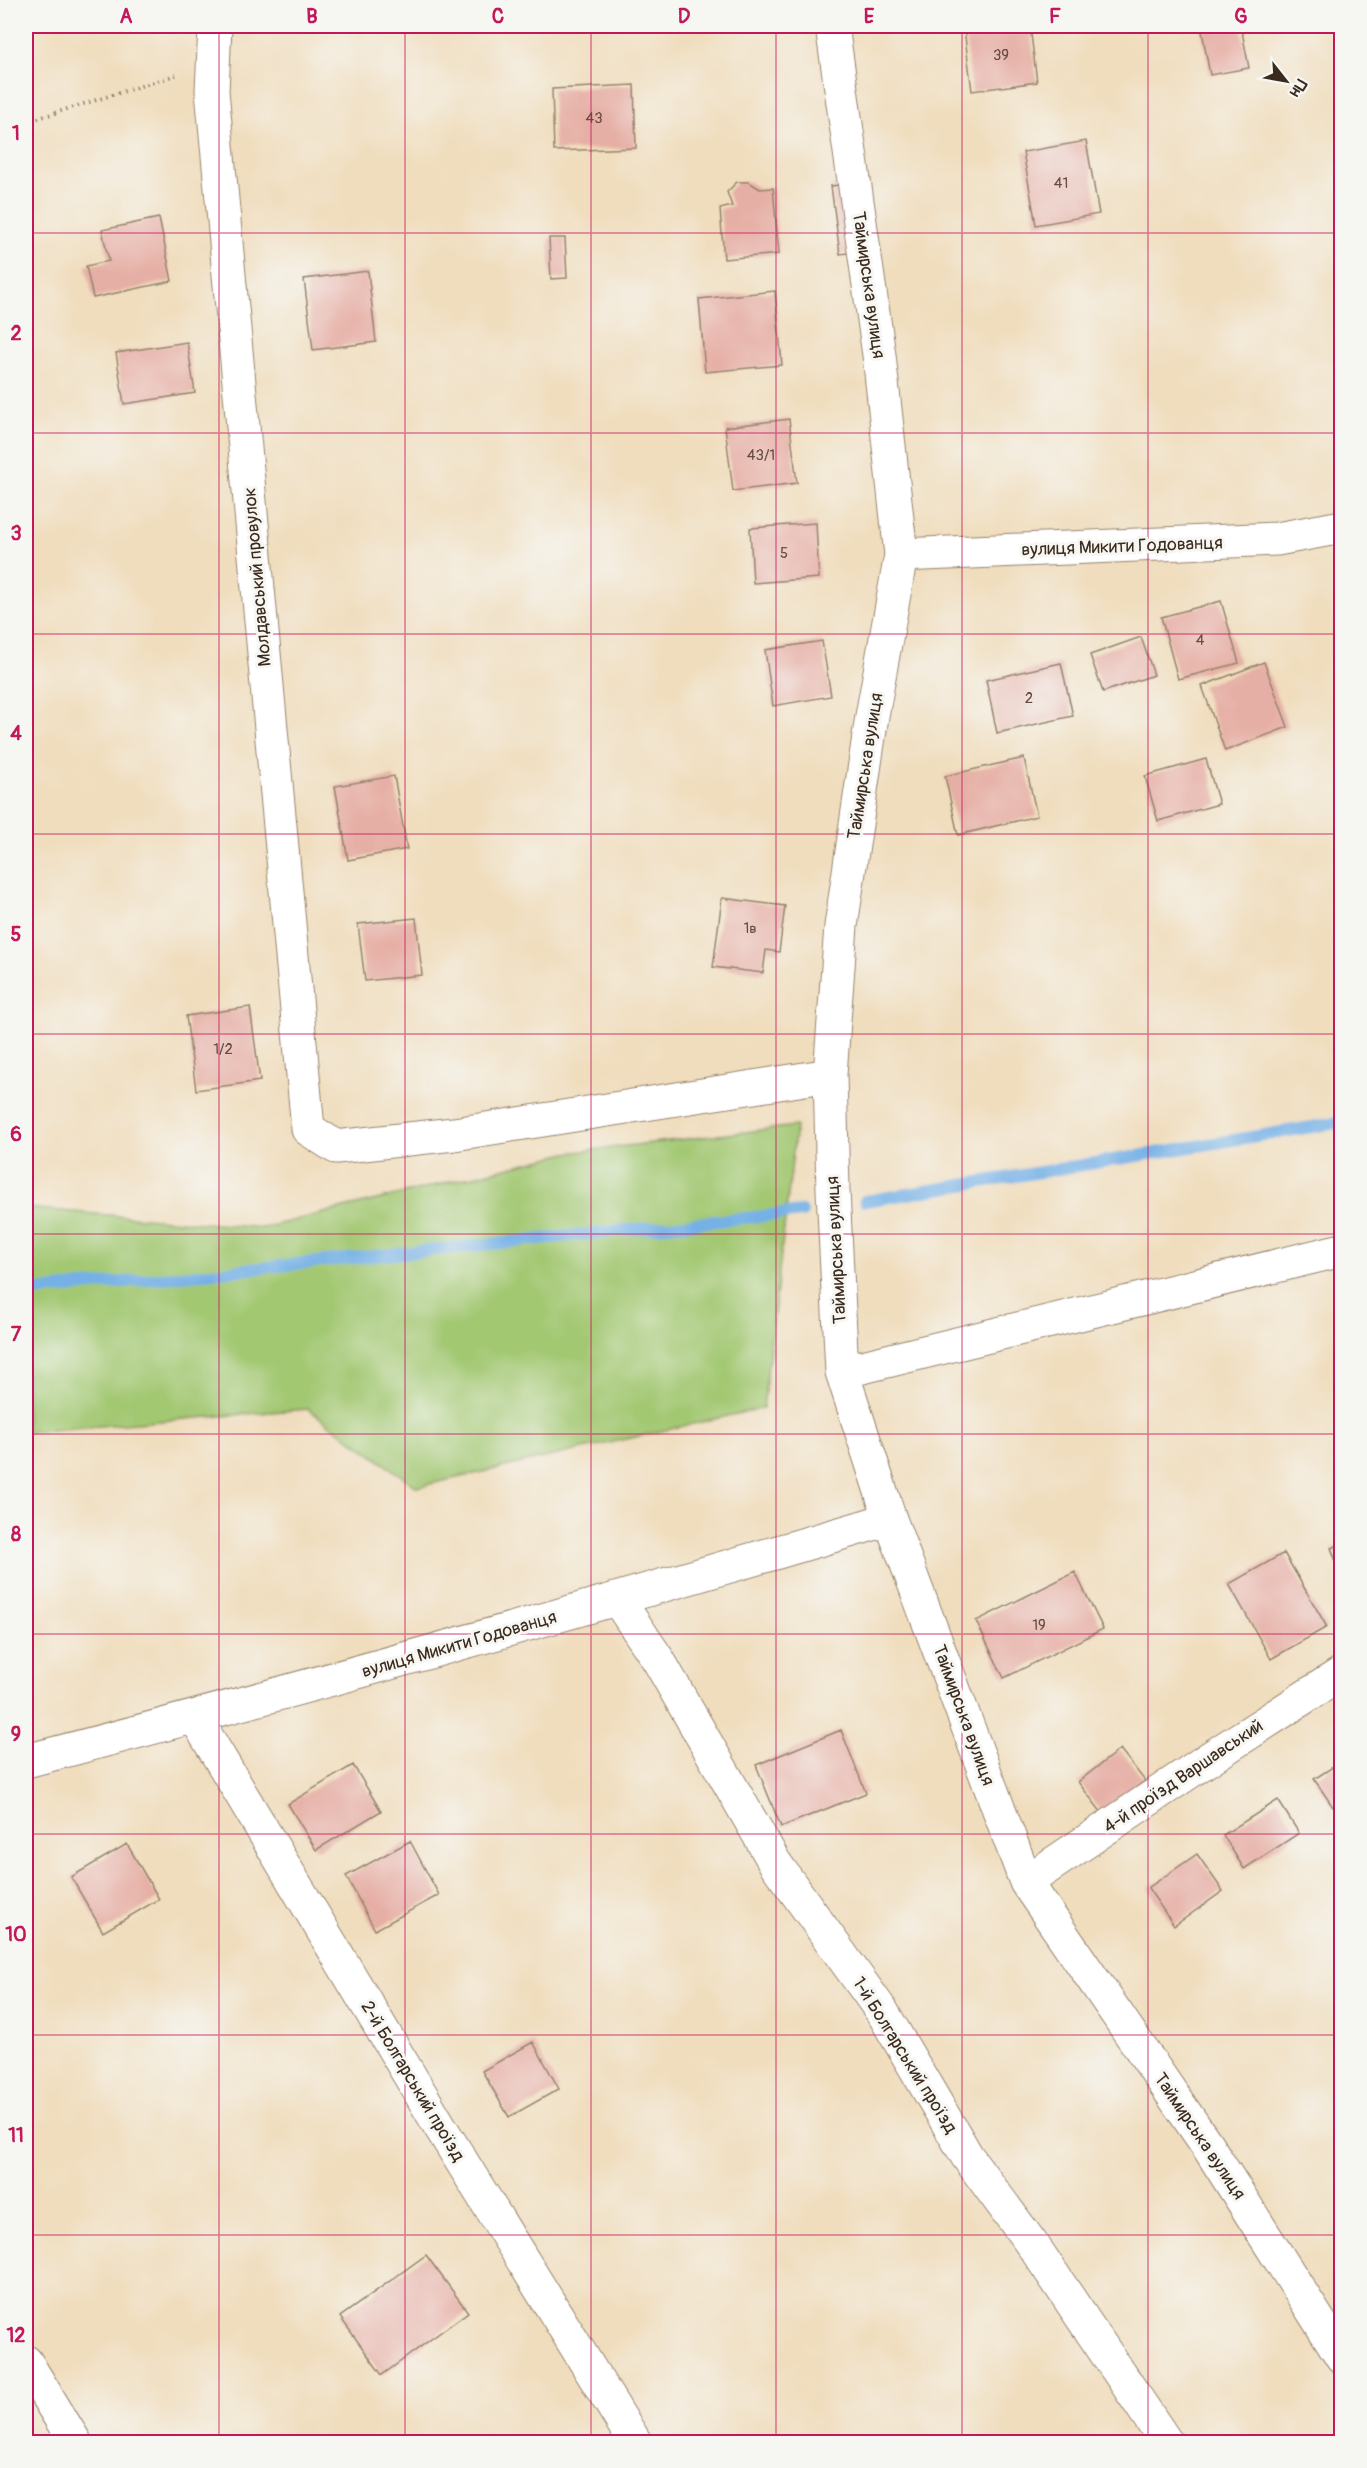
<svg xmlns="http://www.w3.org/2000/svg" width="1367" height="2468" font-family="Pangolin,sans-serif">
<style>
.green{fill:#a3c872;stroke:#6f7948;stroke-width:1.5}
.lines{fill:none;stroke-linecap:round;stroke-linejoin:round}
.stream{stroke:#74b0e6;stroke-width:12}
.building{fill:#e6afa5}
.minor-casing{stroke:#96846e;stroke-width:35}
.path{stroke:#96846e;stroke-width:4;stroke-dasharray:1.5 4.5;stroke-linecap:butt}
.minor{stroke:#fff;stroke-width:33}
.grid{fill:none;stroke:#c2185b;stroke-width:1.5;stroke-opacity:0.55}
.labels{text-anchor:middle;stroke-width:6;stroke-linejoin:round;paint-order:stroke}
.number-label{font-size:15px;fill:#664b40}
.street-label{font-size:18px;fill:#3b2a1e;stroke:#f6f6f2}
.neatline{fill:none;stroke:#c2185b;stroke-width:2}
.grid-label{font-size:20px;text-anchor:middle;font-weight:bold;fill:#c2185b}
</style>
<rect width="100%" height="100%" fill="#f6f6f2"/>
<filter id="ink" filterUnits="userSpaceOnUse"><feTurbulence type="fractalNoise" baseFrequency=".0167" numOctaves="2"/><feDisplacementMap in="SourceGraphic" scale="12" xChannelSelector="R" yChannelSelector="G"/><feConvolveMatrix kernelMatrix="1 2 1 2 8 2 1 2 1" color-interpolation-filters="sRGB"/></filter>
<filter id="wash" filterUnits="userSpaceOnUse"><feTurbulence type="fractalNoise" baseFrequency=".008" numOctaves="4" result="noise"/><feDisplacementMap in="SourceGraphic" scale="24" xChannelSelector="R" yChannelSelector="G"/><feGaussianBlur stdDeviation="1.35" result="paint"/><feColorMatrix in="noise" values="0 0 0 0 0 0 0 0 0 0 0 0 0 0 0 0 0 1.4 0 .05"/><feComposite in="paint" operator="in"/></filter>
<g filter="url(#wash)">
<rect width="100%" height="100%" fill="#f0ddbd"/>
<path class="green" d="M796,1126L763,1408L417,1487L308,1409L26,1432V1208L263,1228L567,1153Z"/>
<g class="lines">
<path class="stream" d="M865,1201L1342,1122
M26,1292L802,1212"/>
</g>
<g id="blocks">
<path class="building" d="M986,26H1030L1037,82L972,91L964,29Z
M1201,26H1241L1249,68L1210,75Z
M634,85L636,148L554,151L552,89Z
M1086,141L1099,214L1036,225L1023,152Z
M737,182H749L760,189L773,188L779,254L724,259L720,209L732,206L727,192Z
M848,184L856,252L840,254L831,186Z
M159,218L172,281L93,298L86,266L109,261L102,230Z
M549,238H565L567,278L551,279Z
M368,271L376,342L313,350L304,279Z
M775,291L782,365L705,372L699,299Z
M187,342L195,393L124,404L116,353Z
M789,419L797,483L733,491L725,427Z
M816,523L819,578L753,583L750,528Z
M1221,601L1239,663L1178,679L1161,617Z
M1141,637L1154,675L1103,692L1090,655Z
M822,641L831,696L773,706L765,650Z
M1264,662L1288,727L1225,751L1202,686Z
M1061,663L1073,716L997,733L986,680Z
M1024,758L1037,816L958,835L945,776Z
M1206,759L1219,804L1158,821L1145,776Z
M394,776L407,849L348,860L335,786Z
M722,898L785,906L779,952L766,950L763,973L713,967Z
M416,918L422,975L365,981L358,924Z
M250,1007L260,1081L196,1090L186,1016Z
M1342,1544V1574H1341L1331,1548Z
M1284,1553L1327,1627L1271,1659L1229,1584Z
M1075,1572L1103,1629L1004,1678L976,1621Z
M841,1730L866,1793L781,1827L756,1765Z
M1120,1749L1145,1781L1102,1813L1078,1782Z
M1342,1761V1801L1333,1807L1314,1779Z
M353,1765L381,1811L316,1850L288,1804Z
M1278,1800L1299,1833L1244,1869L1223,1835Z
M410,1841L439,1895L375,1930L346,1876Z
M127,1844L159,1899L103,1932L71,1877Z
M1197,1854L1223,1891L1174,1926L1148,1888Z
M533,2042L559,2089L509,2117L482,2071Z
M426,2255L468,2312L382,2375L340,2317Z"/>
</g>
</g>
<g filter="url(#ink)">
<use href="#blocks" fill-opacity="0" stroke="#96846e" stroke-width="1.5"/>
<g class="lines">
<defs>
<path id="minor" d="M215,26L212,91L308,1129L336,1147L454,1134L830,1075
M832,26L879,355L901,555L872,716L841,926L830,1075L833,1190L842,1372L890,1519L1026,1882L1207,2145L1342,2357
M901,555L1277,539L1342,527
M842,1372L1342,1250
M618,1600L659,1661L775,1863L883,2013L967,2156L1039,2254L1166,2442
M195,1717L441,2128L635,2442
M26,1761C316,1686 603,1604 890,1519
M1026,1882L1210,1758L1342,1673
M26,2362L75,2442"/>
</defs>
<use href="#minor" class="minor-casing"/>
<path class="path" d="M26,122L176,75"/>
<use href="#minor" class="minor"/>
</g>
</g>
<path class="grid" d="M219,26V2442M405,26V2442M591,26V2442M776,26V2442M962,26V2442M1148,26V2442M26,233H1342M26,433H1342M26,634H1342M26,834H1342M26,1034H1342M26,1234H1342M26,1434H1342M26,1634H1342M26,1834H1342M26,2035H1342M26,2235H1342"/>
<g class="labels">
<g class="number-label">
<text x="1001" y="60">39</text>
<text x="594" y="123">43</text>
<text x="1061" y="188">41</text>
<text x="761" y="460">43/1</text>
<text x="784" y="558">5</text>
<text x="1200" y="645">4</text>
<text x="1029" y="703">2</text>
<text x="750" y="933">1в</text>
<text x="223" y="1054">1/2</text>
<text x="1039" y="1630">19</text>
</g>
<g class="street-label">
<text transform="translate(869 285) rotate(82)" y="6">Таймирська вулиця</text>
<text transform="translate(1122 546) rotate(-2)" y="6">вулиця Микити Годованця</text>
<text transform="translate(257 577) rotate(-95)" y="6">Молдавський провулок</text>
<text transform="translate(865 766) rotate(-81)" y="6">Таймирська вулиця</text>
<text transform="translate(836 1250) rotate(-93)" y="6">Таймирська вулиця</text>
<text transform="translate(459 1644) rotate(-16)" y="6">вулиця Микити Годованця</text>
<text transform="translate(964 1715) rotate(70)" y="6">Таймирська вулиця</text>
<text transform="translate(1183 1776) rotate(-34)" y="6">4-й проїзд Варшавський</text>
<text transform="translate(905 2055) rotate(58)" y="6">1-й Болгарський проїзд</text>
<text transform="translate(413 2081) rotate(59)" y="6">2-й Болгарський проїзд</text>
<text transform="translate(1200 2136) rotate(56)" y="6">Таймирська вулиця</text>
</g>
</g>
<rect width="1367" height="2468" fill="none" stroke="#f6f6f2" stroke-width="66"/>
<g transform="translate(1286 81) rotate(121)" stroke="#f6f6f2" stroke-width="4.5" paint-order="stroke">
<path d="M0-4.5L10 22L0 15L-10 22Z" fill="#3b2a1e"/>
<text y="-9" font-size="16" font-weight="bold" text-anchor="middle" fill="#3b2a1e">Пн</text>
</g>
<rect x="33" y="33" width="1301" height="2402" class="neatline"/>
<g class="grid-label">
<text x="126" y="23">A</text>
<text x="312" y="23">B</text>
<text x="498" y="23">C</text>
<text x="684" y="23">D</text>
<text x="869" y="23">E</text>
<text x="1055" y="23">F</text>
<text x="1241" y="23">G</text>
<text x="16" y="140">1</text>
<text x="16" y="340">2</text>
<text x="16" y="540">3</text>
<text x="16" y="740">4</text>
<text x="16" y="941">5</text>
<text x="16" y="1141">6</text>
<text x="16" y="1341">7</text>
<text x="16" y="1541">8</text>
<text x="16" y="1741">9</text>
<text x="16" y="1941">10</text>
<text x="16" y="2142">11</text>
<text x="16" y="2342">12</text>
</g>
</svg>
